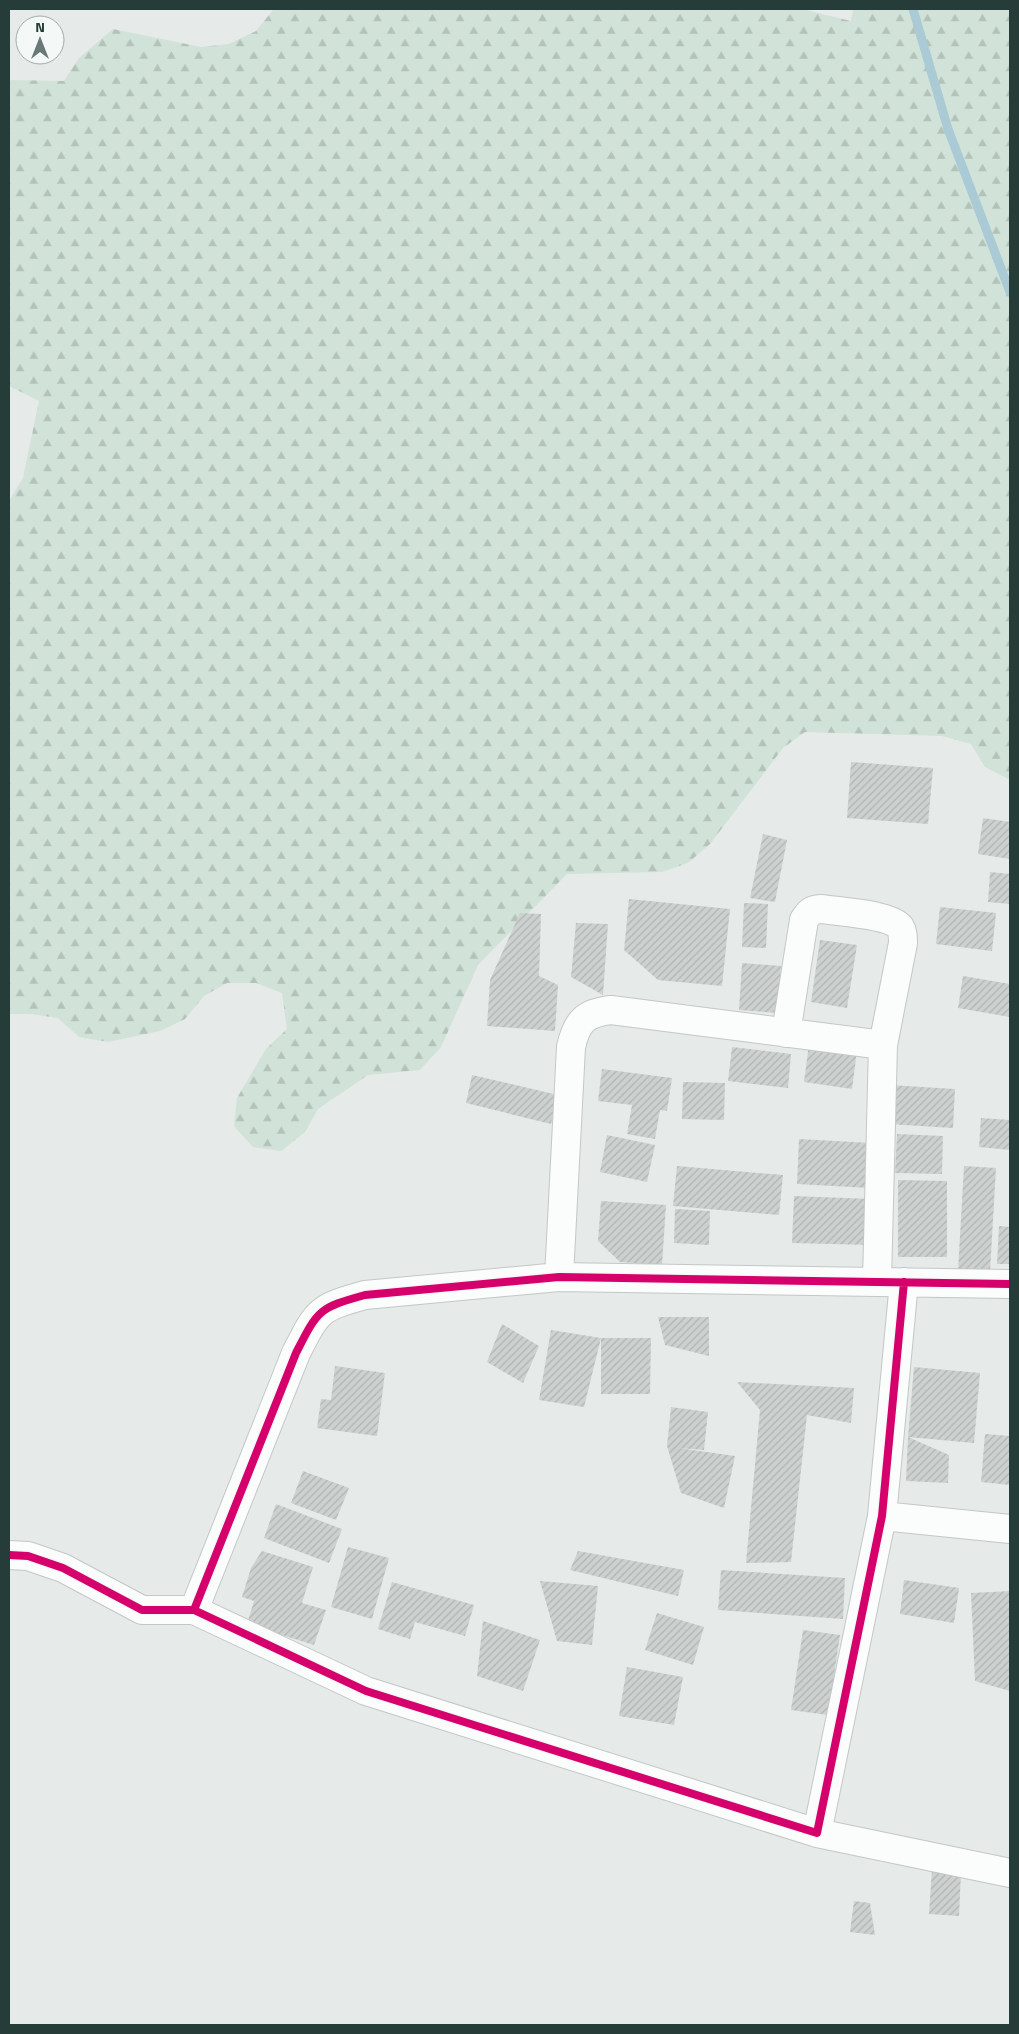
<svg xmlns="http://www.w3.org/2000/svg" width="1019" height="2034" font-family="'Titillium Web',sans-serif">
<style>
.forest{fill:url(#forest-firs)}
.lines{fill:none;stroke-linecap:round;stroke-linejoin:round}
.stream{stroke:#aacad5;stroke-width:9}
.building{fill:url(#building-hatch)}
.minor-casing{stroke:#c3c7c6;stroke-width:30}
.minor{stroke:#fbfcfc;stroke-width:28}
.cycleway-casing{stroke:#f4f9f7;stroke-width:11}
.cycleway{stroke:#d6006c;stroke-width:8}
</style>
<defs>
<pattern id="forest-firs" width="22" height="20" patternUnits="userSpaceOnUse" patternTransform="scale(1.25)"><rect width="22" height="20" fill="#d1e2d8"/><path d="M5 1l3.5 6h-7zM16 11l3.5 6h-7z" fill="#b3c3ba"/></pattern>
<pattern id="building-hatch" width="6" height="6" patternUnits="userSpaceOnUse" patternTransform="scale(1.25)"><rect width="6" height="6" fill="#cdd2d0"/><path d="M-1 1l2-2M0 6l6-6M5 7l2-2" fill="none" stroke="#b0b5b3"/></pattern>
</defs>
<rect width="100%" height="100%" fill="#e6eae9"/>
<path class="forest" d="M274,9H802L851,21L853,9H1010V780L985,767L971,744L942,736L805,732L783,748L710,844L688,863L662,872L567,874L478,965L441,1047L420,1070L368,1075L318,1109L305,1132L281,1151L253,1147L234,1126L237,1098L266,1049L287,1029L282,993L256,983H227L204,996L185,1019L160,1031L108,1042L79,1037L58,1018L31,1014H9V501L23,478L39,401L9,386V80L64,81L79,58L113,29L201,47L229,44L256,31Z"/>
<g class="lines">
<path class="stream" d="M913,9L948,129L1010,292"/>
</g>
<path class="building" d="M851,762L933,768L928,824L847,818Z
M983,818L1010,822V859L978,854Z
M763,834L787,840L775,902L750,898Z
M990,872L1010,874V904L988,902Z
M629,899L730,909L722,986L658,980L624,950Z
M744,903L768,904L766,948L742,947Z
M940,907L996,913L992,951L936,944Z
M520,913L541,914L539,976L558,985L555,1031L487,1026L490,980Z
M576,923L608,924L603,995L571,977Z
M820,940L857,945L847,1008L811,1002Z
M742,963L781,966L777,1013L739,1010Z
M963,976L1010,984V1017L958,1008Z
M809,1044L857,1051L852,1089L804,1082Z
M732,1047L791,1054L788,1088L728,1081Z
M602,1069L672,1078L667,1111L660,1110L655,1139L627,1134L632,1105L598,1101Z
M472,1075L558,1095L551,1124L466,1103Z
M683,1082L725,1083L724,1120L682,1119Z
M890,1085L955,1089L953,1128L888,1124Z
M981,1118L1010,1120V1150L979,1147Z
M897,1134L943,1136L942,1174L895,1173Z
M607,1135L655,1145L647,1182L600,1172Z
M799,1139L871,1143L869,1188L797,1184Z
M677,1166L783,1175L779,1215L673,1206Z
M964,1166L996,1168L990,1272L958,1271Z
M898,1180L947,1181V1257H898Z
M794,1196L871,1199L870,1245L792,1243Z
M601,1201L666,1205L662,1265L620,1262L598,1241Z
M675,1209L710,1211L709,1245L674,1243Z
M999,1226L1010,1227V1264H997Z
M658,1317H709V1356L665,1345Z
M502,1324L539,1346L523,1383L487,1362Z
M551,1330L601,1338L584,1407L539,1400Z
M601,1338H651L650,1394H601Z
M335,1366L385,1373L377,1436L317,1428L321,1399L331,1400Z
M914,1367L980,1373L974,1443L908,1437L949,1455L948,1483L906,1481L908,1437Z
M737,1382L854,1388L851,1423L807,1415L791,1562L746,1563L760,1410Z
M671,1407L708,1412L704,1450L678,1448L735,1456L724,1508L681,1493L667,1446Z
M985,1434L1010,1436V1485L981,1482Z
M303,1471L349,1488L336,1520L291,1503Z
M276,1504L342,1529L329,1563L264,1538Z
M348,1547L389,1558L372,1619L331,1607Z
M262,1551L313,1567L302,1603L326,1610L314,1645L247,1624L254,1601L242,1597L251,1568Z
M578,1551L684,1570L678,1596L570,1570Z
M721,1570L845,1578L843,1619L718,1610Z
M904,1580L959,1588L954,1623L900,1614Z
M540,1581L598,1586L592,1645L557,1641Z
M392,1582L474,1605L465,1636L415,1622L410,1639L378,1629Z
M1010,1591V1691L975,1681L971,1593Z
M657,1613L704,1627L693,1665L645,1650Z
M483,1621L540,1640L523,1691L477,1676Z
M803,1630L840,1635L828,1715L791,1710Z
M627,1667L683,1677L674,1725L619,1716Z
M932,1870L961,1871L959,1916L929,1914Z
M854,1901L870,1903L875,1935L850,1932Z"/>
<g class="lines">
<defs>
<path id="minor" d="M786,1033L804,920C809,912 812,909 822,909C840,912 889,914 900,927C903,932 903,937 903,943L883,1045L877,1281
M559,1277L571,1047C577,1021 585,1013 611,1010L883,1045
M882,1516L1010,1529
M9,1555L28,1556L63,1568L142,1610H194L366,1691L817,1833L882,1516L904,1282
M194,1610L296,1353C318,1310 318,1308 365,1295L559,1277L1010,1284
M817,1833L1010,1873"/>
</defs>
<use href="#minor" class="minor-casing"/>
<use href="#minor" class="minor"/>
<defs>
<path id="cycleway" d="M9,1555L28,1556L63,1568L142,1610H194L366,1691L817,1833L882,1516L904,1282
M194,1610L296,1353C318,1310 318,1308 365,1295L559,1277L1010,1284"/>
</defs>
<use href="#cycleway" class="cycleway-casing"/>
<use href="#cycleway" class="cycleway"/>
</g>
<rect width="1019" height="2034" fill="none" stroke="#253c39" stroke-width="20"/>
<g transform="translate(40 40)"><circle r="24" fill="#f4f9f7" stroke="#a1adab"/>
<path d="M0-4L9 19L0 12L-9 19Z" fill="#697977"/>
<text y="-8" font-size="14" font-weight="bold" text-anchor="middle" fill="#253c39">N</text>
</g>
</svg>
